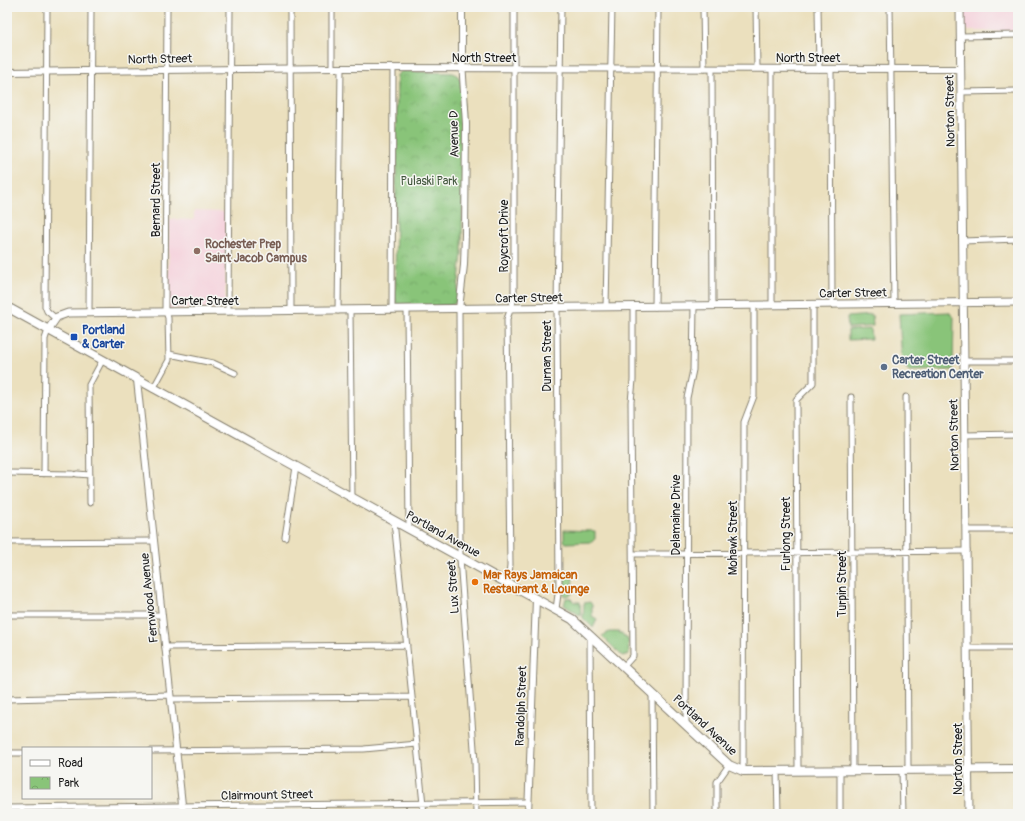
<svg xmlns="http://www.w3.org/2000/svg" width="1025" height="821" font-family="Pangolin,sans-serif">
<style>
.built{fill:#f5cfda}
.grass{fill:#89c479;stroke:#52704a}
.park{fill:url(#park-crowns);stroke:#52704a}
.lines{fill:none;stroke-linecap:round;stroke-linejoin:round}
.minor-casing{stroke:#847e6d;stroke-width:7}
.tertiary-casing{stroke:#847e6d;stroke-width:8}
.secondary-casing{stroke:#847e6d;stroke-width:9}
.primary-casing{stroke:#847e6d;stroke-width:10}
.minor{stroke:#fff;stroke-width:5}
.tertiary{stroke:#fff;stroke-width:6}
.secondary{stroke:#fff;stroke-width:7}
.primary{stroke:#fff;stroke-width:8}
.education-dot{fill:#8d6e63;stroke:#f6f6f2;stroke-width:1.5}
.transit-dot{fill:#1a4fb4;stroke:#f6f6f2;stroke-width:1.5}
.service-dot{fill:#5c6f8a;stroke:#f6f6f2;stroke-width:1.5}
.food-dot{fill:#e8710a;stroke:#f6f6f2;stroke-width:1.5}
.labels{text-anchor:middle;stroke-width:3;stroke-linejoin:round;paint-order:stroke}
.street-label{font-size:12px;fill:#1c1c1c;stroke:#f6f6f2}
.park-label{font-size:12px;fill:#42573d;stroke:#f6f6f2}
.education-label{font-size:12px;font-weight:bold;fill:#785e54;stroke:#f6f6f2;text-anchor:start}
.transit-label{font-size:12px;font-weight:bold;fill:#164399;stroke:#f6f6f2;text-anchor:start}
.service-label{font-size:12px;font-weight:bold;fill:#4e5e75;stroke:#f6f6f2;text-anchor:start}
.food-label{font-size:12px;font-weight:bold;fill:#c56008;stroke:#f6f6f2;text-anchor:start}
</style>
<defs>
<pattern id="park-crowns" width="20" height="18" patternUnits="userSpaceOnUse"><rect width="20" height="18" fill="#89c479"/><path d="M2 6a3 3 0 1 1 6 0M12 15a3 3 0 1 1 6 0" fill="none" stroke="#76a868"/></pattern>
</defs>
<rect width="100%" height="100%" fill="#f6f6f2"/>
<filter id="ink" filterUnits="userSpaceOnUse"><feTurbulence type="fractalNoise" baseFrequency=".025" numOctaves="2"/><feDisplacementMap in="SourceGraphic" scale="8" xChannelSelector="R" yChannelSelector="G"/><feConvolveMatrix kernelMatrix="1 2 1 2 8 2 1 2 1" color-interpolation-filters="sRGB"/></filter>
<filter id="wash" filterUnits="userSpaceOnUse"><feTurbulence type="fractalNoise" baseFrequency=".012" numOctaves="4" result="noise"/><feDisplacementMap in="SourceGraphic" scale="16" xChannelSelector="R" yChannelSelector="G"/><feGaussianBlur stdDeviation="0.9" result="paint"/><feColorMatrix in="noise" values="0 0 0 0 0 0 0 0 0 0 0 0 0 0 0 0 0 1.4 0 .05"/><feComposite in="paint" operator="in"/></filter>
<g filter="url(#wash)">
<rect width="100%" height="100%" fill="#ebe0be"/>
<path class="built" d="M965,7H1018V31H968L963,25Z
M194,211L226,212L225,308L168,309L169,219L194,220Z"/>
<path class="grass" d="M949,312L954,317L953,370L909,371L902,364L899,314Z
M872,315L873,326L848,328L847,317Z
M870,329L871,339L848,340V330Z
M564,530L595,531V539L592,542L566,543L564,541Z
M564,573H570L573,575L572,593L571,595L564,596Z
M566,598H570L574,602H580L581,616L564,605Z
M590,602L592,605V616L597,619L593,628L583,618L584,603Z
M609,632H619L628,639L629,654L622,656L602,636Z"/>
<path class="park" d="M402,71L453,73L458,76L461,82L463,125L462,254L457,297L456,303L452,305L401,307L395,305L397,75Z"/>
</g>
<g filter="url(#ink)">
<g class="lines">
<defs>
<path id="minor" d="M47,7L45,306L47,311L55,318
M290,7L291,311
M703,7L704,69
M756,7L757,68
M818,7L819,69
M890,7L894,304
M960,36L1018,35
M332,68V7
M712,69L713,306
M831,69L832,305
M961,92L1018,91
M963,241L1018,239
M772,305V69
M606,307L612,7
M655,307L658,7
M459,309L460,558L475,762L476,814
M392,310L393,69
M407,310L409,529
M338,311L341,68
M350,311L352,498
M89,312L91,7
M228,312L230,7
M169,354L213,363L235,373
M964,361H1018
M153,389L169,360L168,318L165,308L167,7
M851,397L853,771
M906,397L908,770
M965,435L1018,434
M7,473L73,474
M44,474L45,339L48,330
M77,474L90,475
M90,503L89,385L102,361
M394,521L424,814
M967,530H1018
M285,537L296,467
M7,542L154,541
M633,554L967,551
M508,584L510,565L507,319L514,299V7
M556,609L559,587L557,308L561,7
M7,615H162
M590,635L591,814
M165,647L407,645
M968,648H1018
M624,666L633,656L631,402L633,380V307
M652,694L653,814
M7,699L170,695
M171,699L412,697
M686,725L687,398L693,370L694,306
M151,751L364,749L417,744
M7,753H23
M902,770L903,814
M743,771L744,422L754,396V306
M777,771L778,814
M798,771L796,400L813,383V305
M840,771V814
M7,808L528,802
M717,814V782L729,765"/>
<path id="tertiary" d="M7,72L332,68L960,69
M459,309L464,265L465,234L466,124L462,61V7
M137,380L183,814
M528,814L536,599"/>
<path id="secondary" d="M960,7L969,814
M48,330L57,317L68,313L1018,302"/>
<path id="primary" d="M7,307L572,619L729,765L743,771L1018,769"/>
</defs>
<use href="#minor" class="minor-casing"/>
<use href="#tertiary" class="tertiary-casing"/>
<use href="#secondary" class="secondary-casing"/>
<use href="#primary" class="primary-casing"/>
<use href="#minor" class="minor"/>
<use href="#tertiary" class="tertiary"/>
<use href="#secondary" class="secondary"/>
<use href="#primary" class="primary"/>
</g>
</g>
<circle class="education-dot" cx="197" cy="251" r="4"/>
<rect class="transit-dot" x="70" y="333" width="8" height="8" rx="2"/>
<circle class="service-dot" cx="884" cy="367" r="4"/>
<circle class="food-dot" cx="475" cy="582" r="4"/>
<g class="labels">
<g class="street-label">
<text x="484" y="62">North Street</text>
<text x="808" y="62">North Street</text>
<text transform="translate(160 59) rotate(-1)" y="4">North Street</text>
<text transform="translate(950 111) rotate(-91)" y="4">Norton Street</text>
<text transform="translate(454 134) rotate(-91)" y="4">Avenue D</text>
<text transform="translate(156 200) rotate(-90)" y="4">Bernard Street</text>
<text transform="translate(504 236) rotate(-90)" y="4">Roycroft Drive</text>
<text transform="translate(853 293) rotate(-1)" y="4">Carter Street</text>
<text transform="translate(529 298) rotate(-1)" y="4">Carter Street</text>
<text x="205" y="305">Carter Street</text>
<text transform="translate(547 356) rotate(-90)" y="4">Durnan Street</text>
<text transform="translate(954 435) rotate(-91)" y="4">Norton Street</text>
<text transform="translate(676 515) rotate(-90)" y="4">Delamaine Drive</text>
<text transform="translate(443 534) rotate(29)" y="4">Portland Avenue</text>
<text transform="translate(786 534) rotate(-90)" y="4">Furlong Street</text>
<text transform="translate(733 538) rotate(-90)" y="4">Mohawk Street</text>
<text transform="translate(842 584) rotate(-90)" y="4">Turpin Street</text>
<text transform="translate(453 587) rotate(-94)" y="4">Lux Street</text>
<text transform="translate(149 598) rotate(-96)" y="4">Fernwood Avenue</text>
<text transform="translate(521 706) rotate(-88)" y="4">Randolph Street</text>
<text transform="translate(705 725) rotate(43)" y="4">Portland Avenue</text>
<text transform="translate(958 759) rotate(-90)" y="4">Norton Street</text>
<text transform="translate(267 795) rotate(-1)" y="4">Clairmount Street</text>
</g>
<g class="park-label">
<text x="429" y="185">Pulaski Park</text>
</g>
<g class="education-label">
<text x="205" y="248">Rochester Prep<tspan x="205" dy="14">Saint Jacob Campus</tspan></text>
</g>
<g class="transit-label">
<text x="82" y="334">Portland<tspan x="82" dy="14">&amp; Carter</tspan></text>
</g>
<g class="service-label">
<text x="892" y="364">Carter Street<tspan x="892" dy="14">Recreation Center</tspan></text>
</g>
<g class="food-label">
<text x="483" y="579">Mar Rays Jamaican<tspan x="483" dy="14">Restaurant &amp; Lounge</tspan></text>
</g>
</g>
<rect width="1025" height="821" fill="none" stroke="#f6f6f2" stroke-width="24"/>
<rect x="22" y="747" width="130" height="52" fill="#f6f6f2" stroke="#9f9f9c"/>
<rect x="30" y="760" width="20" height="6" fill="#ffffff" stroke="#9f9f9c"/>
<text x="58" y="767" font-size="12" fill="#1c1c1c">Road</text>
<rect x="30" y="777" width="20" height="12" fill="url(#park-crowns)" stroke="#9f9f9c"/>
<text x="58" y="787" font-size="12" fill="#1c1c1c">Park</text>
</svg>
